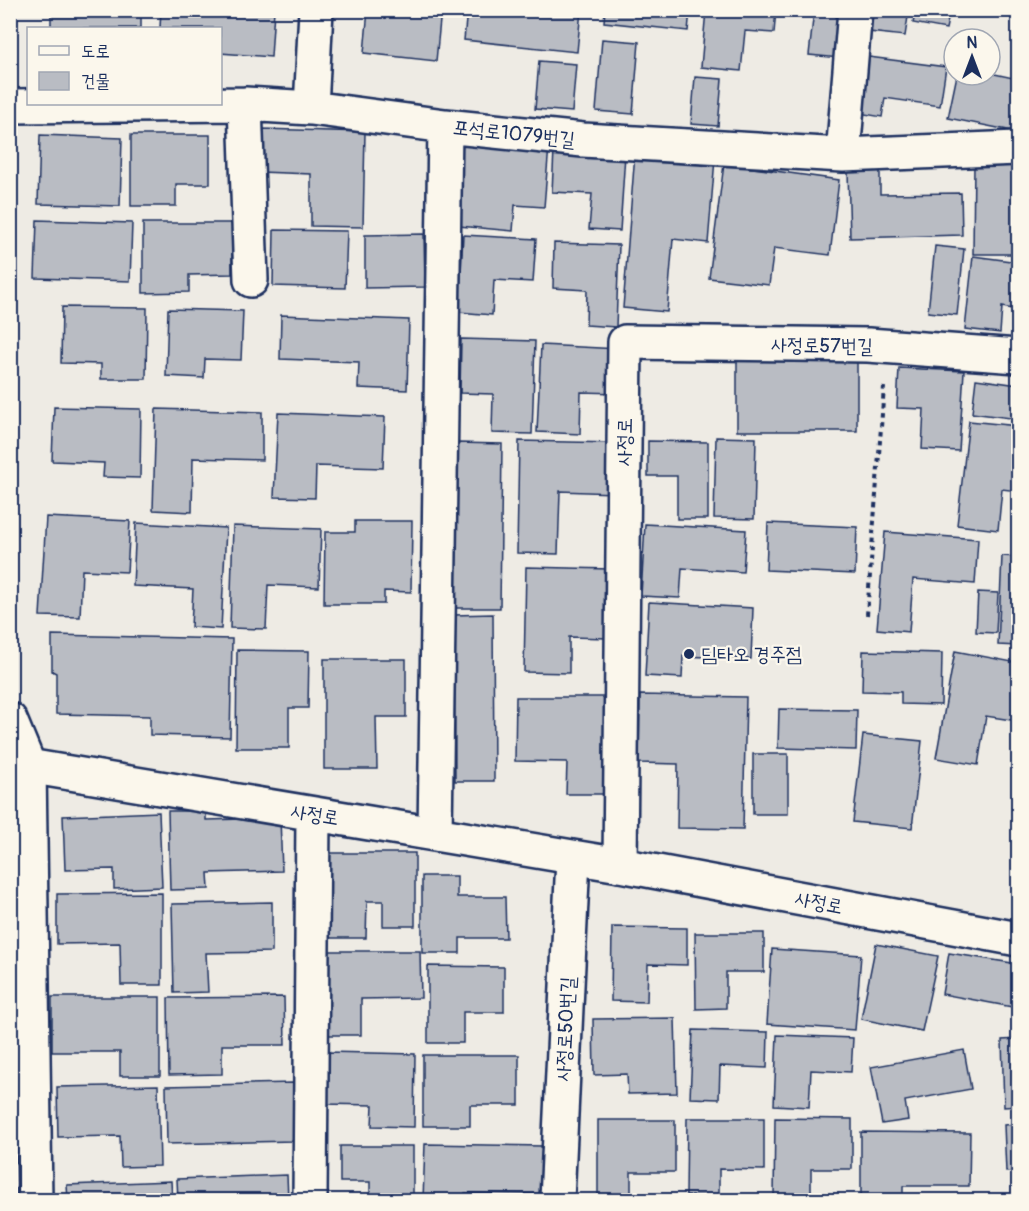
<svg xmlns="http://www.w3.org/2000/svg" width="1029" height="1211" font-family="Pangolin,'Poor Story',sans-serif">
<style>
.building{fill:#b9bcc3;stroke:#1b2f5e;stroke-width:1.5}
.lines{fill:none;stroke-linecap:round;stroke-linejoin:round}
.pedestrian-casing{stroke:#1b2f5e;stroke-width:38}
.minor-casing{stroke:#1b2f5e;stroke-width:38}
.path{stroke:#1b2f5e;stroke-width:4;stroke-dasharray:4.5 4.5;stroke-linecap:butt}
.pedestrian{stroke:#fbf7ec;stroke-width:33}
.minor{stroke:#fbf7ec;stroke-width:33}
.poi-dot{fill:#1b2f5e;stroke:#fbf7ec;stroke-width:2}
.labels{text-anchor:middle;stroke-width:4.5;stroke-linejoin:round;paint-order:stroke}
.street-label{font-size:20px;fill:#1b2f5e;stroke:#fbf7ec}
.poi-label{font-size:20px;fill:#1b2f5e;stroke:#fbf7ec;text-anchor:start}
</style>
<rect width="100%" height="100%" fill="#eeebe4"/>
<filter id="ink" filterUnits="userSpaceOnUse"><feTurbulence type="fractalNoise" baseFrequency=".0167" numOctaves="2"/><feDisplacementMap in="SourceGraphic" scale="12" xChannelSelector="R" yChannelSelector="G"/><feConvolveMatrix kernelMatrix="1 2 1 2 8 2 1 2 1" color-interpolation-filters="sRGB"/></filter>
<g filter="url(#ink)">
<path class="building" d="M51,10H141V28H51Z
M161,10H274L271,57L220,53V28H160Z
M368,10H441L436,61L364,53Z
M467,10H581L577,52L464,40Z
M605,10H690L688,31L604,22Z
M706,10H776L774,33L745,31L741,71L701,67Z
M814,10H845L840,58L809,55Z
M872,10H909L905,36L869,32Z
M916,10H950L946,29L913,23Z
M971,10H998L997,15Z
M602,39L639,42L633,114L596,111Z
M861,56L946,67L940,106L885,98L882,117L853,112Z
M539,61L576,64L572,112L535,109Z
M990,73L1018,79V132L948,118L957,75H990Z
M695,77L722,79L718,126L691,124Z
M261,129L365,132L363,227L311,226V174L260,172Z
M40,135L122,138L120,206L38,204Z
M131,135H210V184H176V206H131Z
M455,138L549,146L544,207L515,205L513,231L448,225Z
M554,150L625,154L620,231L589,229L592,194L552,192Z
M635,153L715,159L708,243L673,239L667,312L623,308Z
M974,163H1018V254H973Z
M724,164L839,180L830,255L774,248L769,285L709,278Z
M880,171V194L961,193L962,235L850,238L848,172Z
M37,220L132,223L130,281L35,278Z
M143,223H232V274L189,275V292L143,293Z
M274,230L347,231L345,288L273,286Z
M424,234L425,287L365,288V235Z
M463,235L536,239L533,282L494,280L492,315L459,312Z
M554,243L619,245L616,327L586,325L587,290L553,288Z
M935,246L964,249L957,315L928,312Z
M973,256L1018,262V310L1002,307L1000,333L965,329Z
M62,307L147,308L146,379H101V364L61,363Z
M168,309L243,311L241,360L205,359L204,378L166,376Z
M281,315L409,320L407,390L358,388L359,362L280,359Z
M461,339L535,341L532,434L492,433L493,394L460,393Z
M541,345L619,349L618,393L581,392L580,434L537,432Z
M737,360H857V431H737Z
M899,368L964,371L959,451L922,449L924,409L897,408Z
M976,379L1018,385V419L972,413Z
M54,407L141,409L140,478L103,477L104,463L52,461Z
M156,409L262,412V460L193,458L192,512L153,510Z
M278,413L385,417L383,468L316,466L315,498L274,497Z
M969,421L1018,426V491L1002,489L998,530L957,525Z
M716,437L756,438L754,519L714,518Z
M519,441L616,443L614,493L560,491L558,554L517,553Z
M648,441L708,442V519H677V476H648Z
M457,443L502,444L500,608H456Z
M46,517L130,521L127,572L82,570L80,617L40,616Z
M355,521H412L411,592L384,591V604H324L325,532H355Z
M136,523L226,528L221,629L191,627L193,589L133,586Z
M768,523L857,527L855,574L766,570Z
M645,524L746,530L743,572L682,568L680,598L641,596Z
M233,526L321,529L319,587L268,585L266,629L230,628Z
M885,532L978,539L975,584L913,579L909,632L877,629Z
M1002,556L1018,557V646L998,645Z
M526,567L610,569L608,638L569,637V673L524,672Z
M978,592L998,593L996,633L976,632Z
M649,602L753,608L751,659L683,656L682,678L645,676Z
M493,614L494,781H455L454,615Z
M52,635L232,639L230,737L150,735V716L56,714V673L52,671Z
M237,650L309,651L308,708H289V748H236Z
M863,651L942,653L941,705L901,704V692L862,691Z
M955,651L1018,663V721L986,716L978,765L936,758Z
M324,659H406V717H376L377,769H324Z
M640,695L746,697L743,829L677,828L678,764L639,763Z
M516,697H612V794H566L567,762L515,761Z
M779,709L857,710L856,750L778,748Z
M863,735L922,741L912,828L853,822Z
M753,754H788V814H753Z
M168,811H206V820L280,818L282,871L208,873L209,889L170,890Z
M159,812L162,887L114,889V869L65,870L63,816Z
M329,853H415V926H383V901H367L366,938H329Z
M422,876H457V897H505L506,938H460V953H422Z
M162,893V985H121L120,943L57,944V894Z
M272,902V952L206,953L208,992L174,993L172,904Z
M612,927L687,928V965L648,964L647,1002L611,1001Z
M695,933H764V972H726V1008L696,1009Z
M876,944L938,956L922,1031L861,1019Z
M772,949L861,955L855,1030L767,1024Z
M324,951H420L421,998L361,999V1035H325Z
M949,953L1018,964V1008L942,994Z
M428,966L504,967V1012H463V1043H428Z
M52,997H160V1076H120V1052H52Z
M284,997L285,1045H222V1074L169,1075L168,998Z
M675,1018L677,1093L628,1094L627,1074L594,1075L593,1019Z
M693,1030L768,1032L767,1068L720,1066L719,1099L690,1098Z
M777,1035L853,1038L851,1072L811,1070L809,1107L774,1105Z
M1018,1039V1106L1004,1107L1002,1040Z
M964,1050L971,1089L905,1101L908,1120L882,1124L871,1067Z
M326,1052L415,1054L414,1127L372,1126L373,1105L324,1104Z
M423,1055H519V1105H470V1126H423Z
M293,1083L294,1141L167,1144L166,1086Z
M158,1085L160,1166L121,1167L120,1136L58,1137L57,1087Z
M687,1118H764V1170L719,1169V1196H686Z
M775,1118L852,1119V1169H811V1198H774Z
M598,1120H675V1172H631V1200H598Z
M1018,1124V1171L1006,1172L1004,1125Z
M861,1132L970,1133L969,1186H903V1200H861Z
M425,1144L542,1146L540,1194L465,1193V1200H423Z
M340,1146H413V1200H370V1182H340Z
M287,1175L288,1200H178L177,1179Z
M171,1181L172,1200H68L67,1185Z"/>
<g class="lines">
<defs>
<path id="pedestrian" d="M620,865L625,342L868,345L1018,356"/>
<path id="minor" d="M245,104L251,280
M10,106L245,104L311,108L445,126L583,140L843,155L1018,148
M311,108L316,10
M843,155L855,10
M10,720L29,766L35,1200
M10,763L620,865L1018,939
M435,834L445,126
M310,1200L313,814
M557,1200L573,858"/>
</defs>
<use href="#pedestrian" class="pedestrian-casing"/>
<use href="#minor" class="minor-casing"/>
<path class="path" d="M867,615L884,387"/>
<use href="#pedestrian" class="pedestrian"/>
<use href="#minor" class="minor"/>
</g>
</g>
<circle class="poi-dot" cx="689" cy="654" r="6"/>
<g class="labels">
<g class="street-label">
<text transform="translate(514 133) rotate(6)" y="7">포석로1079번길</text>
<text transform="translate(822 345) rotate(1)" y="7">사정로57번길</text>
<text transform="translate(624 442) rotate(-89)" y="7">사정로</text>
<text transform="translate(315 814) rotate(9)" y="7">사정로</text>
<text transform="translate(819 902) rotate(11)" y="7">사정로</text>
<text transform="translate(565 1029) rotate(-87)" y="7">사정로50번길</text>
</g>
<g class="poi-label">
<text x="701" y="661">딤타오 경주점</text>
</g>
</g>
<rect width="1029" height="1211" fill="none" stroke="#fbf7ec" stroke-width="36"/>
<rect x="18" y="18" width="993" height="1175" fill="none" stroke="#1b2f5e" stroke-width="2" filter="url(#ink)"/>
<rect x="27" y="27" width="195" height="78" fill="#fbf7ec" stroke="#a1a7b3" stroke-width="1.5"/>
<rect x="39" y="46" width="30" height="9" fill="#fbf7ec" stroke="#a1a7b3" stroke-width="1.5"/>
<text x="81" y="57" font-size="18" fill="#1b2f5e">도로</text>
<rect x="39" y="72" width="30" height="18" fill="#b9bcc3" stroke="#a1a7b3" stroke-width="1.5"/>
<text x="81" y="87" font-size="18" fill="#1b2f5e">건물</text>
<g transform="translate(972 57)"><circle r="28" fill="#fbf7ec" stroke="#a1a7b3" stroke-width="1.5"/>
<path d="M0-4.5L10 22L0 15L-10 22Z" fill="#1b2f5e"/>
<text y="-9" font-size="16" font-weight="bold" text-anchor="middle" fill="#1b2f5e">N</text>
</g>
</svg>
